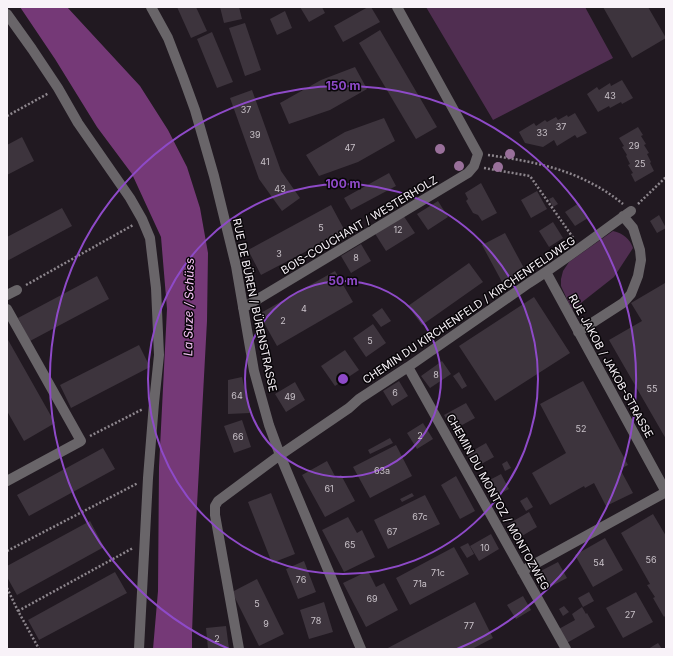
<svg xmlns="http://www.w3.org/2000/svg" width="673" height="656" font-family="Inter,sans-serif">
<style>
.green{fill:#502e51}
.water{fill:#753977}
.building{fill:#3d343d}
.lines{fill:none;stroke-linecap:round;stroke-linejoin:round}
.path{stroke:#8d868d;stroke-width:2.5;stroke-dasharray:2 2;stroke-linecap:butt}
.minor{stroke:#696569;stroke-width:10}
.tree{fill:#99709a}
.ring{fill:none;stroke:#8e4ac8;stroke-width:2}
.labels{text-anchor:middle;stroke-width:3;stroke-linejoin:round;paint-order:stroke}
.number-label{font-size:9px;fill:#c9c2c9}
.street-label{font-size:11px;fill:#f8f2f8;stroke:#090609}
.water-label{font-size:12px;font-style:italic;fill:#f6c2f6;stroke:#090609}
.centre{fill:#8e4ac8;stroke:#090609;stroke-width:2}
.ring-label{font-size:12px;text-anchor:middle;font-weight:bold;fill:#8e4ac8;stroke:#090609;stroke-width:3;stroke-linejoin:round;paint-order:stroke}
</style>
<rect width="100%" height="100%" fill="#211921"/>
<path class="green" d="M426,7H585L613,58L493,120Z
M613,231C623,233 630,239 633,248L614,277L572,310L561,286V279L563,271L569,262Z"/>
<path class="water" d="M20,7H67L140,86L168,130L187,167L200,208L208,253L207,321L196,524L192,633V649H153L158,591L159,467L167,309L161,237L132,174L97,127L55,59Z"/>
<path class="building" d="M177,7H196L207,31L191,38Z
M220,7H239L242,19L224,23Z
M300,7H322L325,13L309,22Z
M368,7H371L380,22L343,42L334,26Z
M603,7H648L666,38L632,58Z
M285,11L292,28L277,35L270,19Z
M245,23L261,70L245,76L229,28Z
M380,30L437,127L416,139L359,43Z
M212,32L233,82L217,88L197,39Z
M355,67L367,89L330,110L289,124L280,103L321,80Z
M622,80L633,98L622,104L621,102L610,108L609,106L598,112L587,94L597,87L599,90L610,83L611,86Z
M252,90L281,171L300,198L282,211L259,179L230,98Z
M575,113L587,133L577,138L575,135L557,146L554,140L543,147L525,143L519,132L534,123L536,126L545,120L547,122L556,117L558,120L567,115L568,117Z
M384,118L395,141L358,162L319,176L306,155L345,132Z
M638,127L643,135L641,136L646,144L644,145L649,153L647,154L651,162L650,163L654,171L635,182L631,174L633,173L628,165L630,164L626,156L627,155L622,147L624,146L619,138Z
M22,137L34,161L7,175V145Z
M389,173L396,186L351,210L344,198Z
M481,183L497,213L482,221L478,215L473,213L466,201L468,199L465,193Z
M537,191L547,209L531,218L521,200Z
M553,197L558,204L553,207L549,199Z
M438,201L448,217L428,230L417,214Z
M579,203L588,218L575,226L565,212Z
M331,205L345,231L261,275L248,250Z
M62,208L72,226L7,261V237Z
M403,215L415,233L386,251L374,232Z
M659,215L666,228L657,233L650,221Z
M553,222L563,238L549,247L539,231Z
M505,233L525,270L502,282L482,245Z
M361,244L371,261L351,273L341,256Z
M469,263L483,282L422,325L408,306Z
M335,271L353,302L277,346L259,314Z
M97,276L109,299L30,341L18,318Z
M665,283L666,286V439L609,340L642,321L631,303Z
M534,297L570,353L495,401L459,346Z
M382,308L391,321L381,327L372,315Z
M373,324L386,343L366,357L353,338Z
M7,338L55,423L24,441L7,411Z
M139,345L150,367L71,408L60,385Z
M345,350L359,370L335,386L321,366Z
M442,361L451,374L430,388L421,376Z
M459,372L467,386L462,389L453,376Z
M242,377L250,413L228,414V380Z
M399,381L408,396L392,406L383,391Z
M583,381L628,465L620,469L633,493L606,506L594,483L585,488L584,486L550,505L532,473L566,453L540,404Z
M295,382L305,400L286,412L275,394Z
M466,403L475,418L453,430L444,415Z
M242,420L251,447L234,453L224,426Z
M423,423L433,439L417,449L407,433Z
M390,438L393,443L370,454L368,450Z
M486,443L494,457L474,468L467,454Z
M396,445L412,476L370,498L353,467Z
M103,448L115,469L29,516L17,495Z
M327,461L336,478L341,475L355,501L325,517L302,475Z
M507,461L511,468L505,471L502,464Z
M501,474L509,489L492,498L484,483Z
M456,476L475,511L460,519L441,485Z
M271,493L295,554L272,563L248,502Z
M412,493L414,496L402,502L400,499Z
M425,495L440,524L388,549L374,520Z
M527,497L533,507L526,511L520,501Z
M529,512L537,527L517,539L508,524Z
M653,514L666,536V615L664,617L653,598L655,597L647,585L650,584L621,533Z
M348,517L357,533L362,530L375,557L344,572L322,530Z
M90,521L104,547L17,595L7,577V566Z
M491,534L499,549L479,561L470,546Z
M605,538L623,570L593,587L575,555Z
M468,543L474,554L467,558L460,547Z
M454,547L469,574L410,605L396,578Z
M304,561L316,592L298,599L286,569Z
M558,562L567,578L542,591L533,575Z
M368,571L376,587L384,583L398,610L366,627L343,583Z
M115,572L127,593L39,640L28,620Z
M257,579L284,634L259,646L232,592Z
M589,592L594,601L583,607L578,598Z
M636,592L653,622L623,638L606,608Z
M523,596L531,610L516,619L507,605Z
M324,602L333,632L309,639L300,610Z
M475,602L493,638L472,649H386Z
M564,606L569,612L563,616L559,609Z
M582,607L586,614L587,613L595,627L565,644L557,630L575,620L572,614Z
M226,626L229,649H208L206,628Z
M658,643L662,649H648Z"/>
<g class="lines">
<path class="path" d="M7,116L49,93
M488,155C523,160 558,166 589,182C601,188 612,195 623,204
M484,168L530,176L574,239
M638,204L666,177
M26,285L133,225
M90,436L143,409
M7,551L138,483
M7,588L18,611L39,649
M18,611L133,548"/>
<path class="minor" d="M151,7L168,38L183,77L195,110L214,176L236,266L254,371L269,425L280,455L361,649
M7,14L32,49L58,88L78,123L130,198L142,219L150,238L156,288L159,355L154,403L148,478L139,649
M546,272L666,492
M7,295L17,290
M243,308L468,173L474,166L478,154L397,7
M7,309L81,441L7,481
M578,332L623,303L631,294L638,276L641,260L640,250L633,228L623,216
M408,367L566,649
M522,571L666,492
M239,649L215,515V506L218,501L280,455L349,408L359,399L408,367L529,283C564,261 597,235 631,211"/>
</g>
<g class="tree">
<circle cx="440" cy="149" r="5"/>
<circle cx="510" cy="154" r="5"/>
<circle cx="459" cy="166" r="5"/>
<circle cx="498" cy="167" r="5"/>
</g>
<g class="ring">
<circle cx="343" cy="379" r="98"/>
<circle cx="343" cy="379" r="195"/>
<path d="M229 649A293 293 0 1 1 457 649"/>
</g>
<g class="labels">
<g class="number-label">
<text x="610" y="99">43</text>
<text x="246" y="113">37</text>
<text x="561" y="130">37</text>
<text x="542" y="136">33</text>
<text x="255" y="138">39</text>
<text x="634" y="149">29</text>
<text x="350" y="151">47</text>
<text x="265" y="165">41</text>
<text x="640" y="167">25</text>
<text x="280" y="192">43</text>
<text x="321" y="231">5</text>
<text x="398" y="233">12</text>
<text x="279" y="257">3</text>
<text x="356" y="261">8</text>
<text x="304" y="312">4</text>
<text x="283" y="324">2</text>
<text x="370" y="344">5</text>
<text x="436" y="378">8</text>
<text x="652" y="392">55</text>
<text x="395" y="396">6</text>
<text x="237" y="399">64</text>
<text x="290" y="400">49</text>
<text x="581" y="432">52</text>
<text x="420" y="439">2</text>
<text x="238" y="440">66</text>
<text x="382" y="474">63a</text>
<text x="329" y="492">61</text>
<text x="420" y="520">67c</text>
<text x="392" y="535">67</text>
<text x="350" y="548">65</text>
<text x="485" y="551">10</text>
<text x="651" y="563">56</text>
<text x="599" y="566">54</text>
<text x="438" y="576">71c</text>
<text x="301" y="583">76</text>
<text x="420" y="587">71a</text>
<text x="372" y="602">69</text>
<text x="257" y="607">5</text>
<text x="630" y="618">27</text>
<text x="316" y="624">78</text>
<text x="266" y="627">9</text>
<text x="469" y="629">77</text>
<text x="217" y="642">2</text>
</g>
<g class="street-label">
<text transform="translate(359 225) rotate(-31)" y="4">BOIS-COUCHANT / WESTERHOLZ</text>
<text transform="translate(255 305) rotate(78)" y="4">RUE DE BÜREN / BÜRENSTRASSE</text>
<text transform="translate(469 310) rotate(-34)" y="4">CHEMIN DU KIRCHENFELD / KIRCHENFELDWEG</text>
<text transform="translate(611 366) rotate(61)" y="4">RUE JAKOB / JAKOB-STRASSE</text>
<text transform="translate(498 502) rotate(61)" y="4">CHEMIN DU MONTOZ / MONTOZWEG</text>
</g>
<g class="water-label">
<text transform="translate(189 307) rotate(-89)" y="4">La Suze / Schüss</text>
</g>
</g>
<circle cx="343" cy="379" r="6" class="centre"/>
<g class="ring-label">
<text x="343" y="90">150 m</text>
<text x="343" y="188">100 m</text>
<text x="343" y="285">50 m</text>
</g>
<rect width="673" height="656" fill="none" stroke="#f8f2f8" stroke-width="16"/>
</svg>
